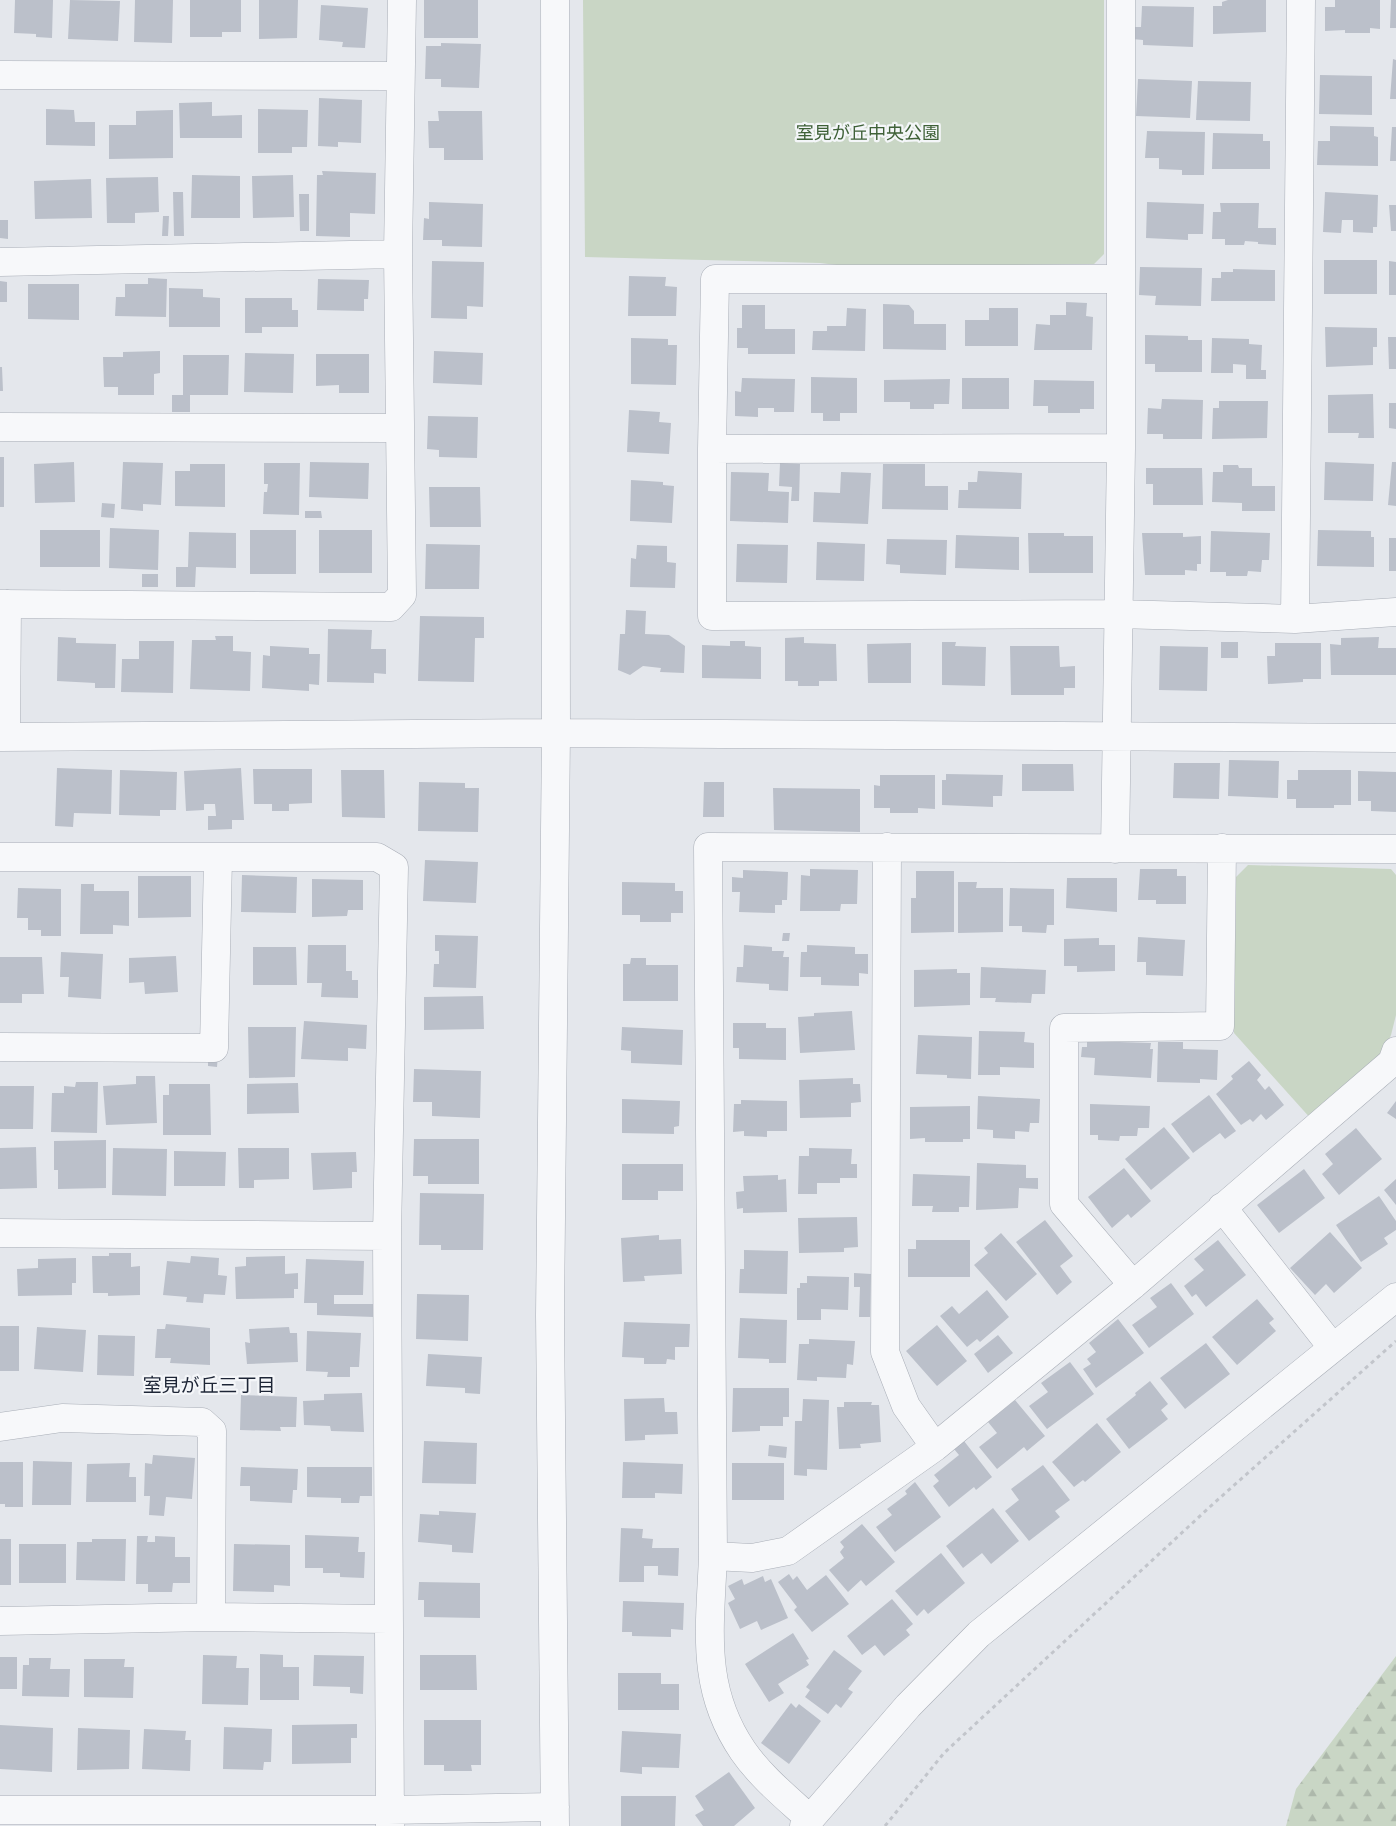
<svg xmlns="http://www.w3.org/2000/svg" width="1396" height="1826" font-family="Manrope,'Noto Sans JP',sans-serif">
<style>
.forest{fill:url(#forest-firs)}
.green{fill:#c9d6c5}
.building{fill:#bbc0ca}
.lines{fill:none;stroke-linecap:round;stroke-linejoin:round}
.minor-casing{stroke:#a9aeb7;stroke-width:29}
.path{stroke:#c2c5cb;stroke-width:3;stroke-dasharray:4 4;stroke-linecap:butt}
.minor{stroke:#f7f8fa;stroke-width:28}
.labels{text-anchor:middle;stroke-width:4.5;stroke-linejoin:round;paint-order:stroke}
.park-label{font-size:18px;fill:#3f6138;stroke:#f4f6f9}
.neighbourhood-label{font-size:19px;fill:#1d2536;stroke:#f4f6f9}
</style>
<defs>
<pattern id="forest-firs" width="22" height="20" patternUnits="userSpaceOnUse" patternTransform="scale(1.25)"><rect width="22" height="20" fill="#c9d6c5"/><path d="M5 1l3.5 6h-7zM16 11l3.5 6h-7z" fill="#adb8ab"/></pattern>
</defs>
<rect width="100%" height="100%" fill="#e4e7ec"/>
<path class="forest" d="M1396,1656V1826H1286L1296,1789Z"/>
<path class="green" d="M583,0H1104V254L1094,264L853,267L820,263L585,257Z
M1248,865L1391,869L1396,875V1015L1391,1035L1380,1060L1312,1120L1234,1033L1236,877Z"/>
<path class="building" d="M15,0H53L52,38L36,37V34L14,33Z
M70,0L120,1L118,41L68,39Z
M135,0H173L172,43L134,42Z
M190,0H241V32H222V37H190Z
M259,0H298L297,38L259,39Z
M424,0H478V38H424Z
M1228,0H1266V32L1213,34V6H1222V2Z
M1335,0H1380V29L1370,28V33H1345V30L1325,31V7H1335Z
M1391,0H1396V28H1390Z
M321,5L368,8L365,48L342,47L343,42L319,40Z
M1142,6L1194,7L1193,47L1143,45V40L1132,39V27H1141Z
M441,43L481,44L479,88L441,87V79H425L426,46H441Z
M1393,59L1396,60V99H1390Z
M1320,75L1372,76V115L1319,114Z
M1138,79L1192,81L1190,118L1136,116Z
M1198,81L1251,82L1250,121L1196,120Z
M319,98L362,100L361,143L338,142V147L318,146Z
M212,102V116L242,115V138H180L179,103Z
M46,109L74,110L75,122H95V146L46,145Z
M258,109L308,110L307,147H292V153H258Z
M173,110V158L109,159V125H136V111Z
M438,111H482L483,160H444V148H429L428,121H439Z
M1330,126L1374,127V136L1378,137V166L1317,165L1318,141H1330Z
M1392,127H1396V161H1390Z
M1147,131L1205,132L1204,175H1182V170L1159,169V158H1145Z
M1213,133L1263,134V141H1270V169H1212Z
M322,171L376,173L375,214L350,213V237L316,236L317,175H323Z
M192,175L240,176V218H191Z
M293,175L294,217L253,218L252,176Z
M158,177L159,212L135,213V223H107L106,178Z
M91,179L92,218L35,219L34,181Z
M173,192H183L184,236H174Z
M1325,192L1378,195L1377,227H1373V233L1353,232V220H1342L1341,233L1323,232Z
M299,194H309V231H300Z
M429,202L483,204L482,247L442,246V240H423L424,218L429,219Z
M1147,202L1204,204L1203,234H1188V240L1146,238Z
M1220,203H1259L1258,228H1276V245L1258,244V242L1245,241L1244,245H1225V239H1212L1213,212H1221Z
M1389,205H1396V231H1391Z
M163,216H169L168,236H162Z
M0,220H8V239L0,238Z
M1324,260H1377V294H1324Z
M432,261L484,262L483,307L467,306V319L431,318Z
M1389,261L1396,262V295H1389Z
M1140,267L1202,268L1201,306L1155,305L1156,296L1139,295Z
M1233,269L1275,270V301H1211L1212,278H1221V272H1233Z
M629,276L666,277L665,286L677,287L676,316H628Z
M148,278L167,279L166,317L115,316L116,297H125V284H148Z
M318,279L369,280L368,299H364V311L317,310Z
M0,281L7,282V302H0Z
M28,284H79V320L28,319Z
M169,288L203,289V297L220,298V327H169Z
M245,298H292V310H298V327H262V333H245Z
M1066,302L1087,303L1086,316L1093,317L1092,350H1034L1036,324L1050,325V315H1066Z
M883,304L909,305L914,311V324H946V350L883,349Z
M742,305H765V329H795V354H748V348H737V328H742Z
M847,308L866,309L865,351L812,350L813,331H827V326H846Z
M989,308H1018V346H965V320H989Z
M1325,327L1377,328V347H1373V365L1326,367Z
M1145,335L1188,336V340H1202V372H1155V364H1145Z
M1388,337H1396V369H1389Z
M631,338L668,339V345H677L676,385L631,384Z
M1212,338L1249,339V344L1262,345L1261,370H1266V379H1246V365L1233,364V373H1211Z
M160,351V373L154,374V395H118V387H104L103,357H123V352Z
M434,351L483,353L482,385L433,383Z
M245,353L294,354L293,393L244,392Z
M316,354H369V393H339V385L316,386Z
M183,355H229L228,395H190V412H172V395H183Z
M0,367H2L3,391H0Z
M811,377L857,378V413H840V421H823V413H811Z
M742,378L795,379L794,412H774V408H758V417L735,416V391L741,392Z
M962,378H1009V409H962Z
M950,379L949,404H934V409H910V402H884V380Z
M1034,380L1094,381V409H1080V413H1048V406H1033Z
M1373,394L1374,438H1358L1359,433H1328V395Z
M1162,399L1203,400L1202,439H1163V434H1147L1148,408L1161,409Z
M1219,401H1268L1267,438L1212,439L1213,408H1219Z
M1389,403H1396V429L1389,428Z
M629,410L660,412L659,422L671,423L669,454L627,452Z
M428,416L478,417L477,458L439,457V450L427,449Z
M0,457H4V507H0Z
M74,462L75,502L35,503L34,464Z
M123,462L163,463L161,505L143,504V511L121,509Z
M310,462L369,463L368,499L309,497Z
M1325,462L1374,464L1373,501L1324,500Z
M1392,462H1396V506L1388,505Z
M264,463H300L299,515L263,514L264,492H267L268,484H264Z
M780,463L800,464L799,501H791L792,487L779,486Z
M190,464H225V507L175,506V471H190Z
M883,464H925V486H948V510L882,509Z
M1223,465H1238L1239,468H1252V486H1275V511H1242V503L1212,502L1213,472H1223Z
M1146,468H1202L1203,505H1153V484H1146Z
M978,471L1022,473L1021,509L958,508L959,490H968V482H977Z
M731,472L769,473L768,491L789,492L788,523L730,521Z
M841,472L871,473L868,524L813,522L814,492L840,493Z
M631,480L663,482V485L674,486L672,523L630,521Z
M429,487H480L481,527H430Z
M102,503L115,504L114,518L101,517Z
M305,511H321L322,518H305Z
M110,528L159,530L158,570L109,568Z
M40,530H100V567H40Z
M250,530H296V574H250Z
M319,530H372V573H319Z
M1318,530L1371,531V537H1374V567L1317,566Z
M1211,531L1270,533L1269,560H1262L1261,572L1248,571L1247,576H1226V572H1210Z
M189,532L236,533V568L196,567L195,587H176V567H188Z
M1028,533H1064V536H1093V573H1029Z
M1142,533H1183V537L1201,536V564H1197V571L1185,570V575H1145Z
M956,535L1019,537V570L955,568Z
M1389,538H1396V571H1389Z
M887,539L947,540L946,575L900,573V565L886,564Z
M817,542L865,544L864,581L816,580Z
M426,544L480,545L479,589H425Z
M737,544L788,545L787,583L736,582Z
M637,545L667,546V562L676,563L675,588L630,587L631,558L636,559Z
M142,574H158V587H142Z
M626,610L646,611L645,634L669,635L685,646L684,673L660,672L661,668L643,666L630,675L618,670L620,634H625Z
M420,616L484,617V638H475L474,682L418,681Z
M328,629L372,630L371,649H386V674L374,673V683L327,682Z
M215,636H233V651L251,652L250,691L190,689L192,640H216Z
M58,637L76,638V643L116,644L115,688H95V683L57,681Z
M804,637V643L836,644L837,681H819V686H798V681H785V638Z
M1379,637L1378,648H1396V675H1331L1330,644L1341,645V638Z
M139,641H174L173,693L121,692L122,659H139Z
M730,641H745V646L761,647V679L702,678V645L730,646Z
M942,642H956L955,646L986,647L985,686L942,685Z
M1221,642H1238V658H1221Z
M911,643V683H868L867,644Z
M1275,643H1321V679H1303V682L1268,684L1267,656H1275Z
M270,646L309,648V654H320L319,685L309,684V691L262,688L263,655L270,656Z
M1010,646H1059L1060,667L1075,666V688H1064V695H1011Z
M1160,646L1208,647L1207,691L1159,690Z
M1229,760L1279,761L1278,798L1228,796Z
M1174,763H1220L1219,799L1173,798Z
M1022,764H1073L1074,791H1022Z
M57,768L112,770L111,814L74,813L73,827L55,826Z
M241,768L244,820H232V829L208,830V816H216L215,804H204V810L186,811L184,771Z
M253,769H312V803L289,804V811H272V804H254Z
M120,770L177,772L176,810H160V816L119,815Z
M341,770H384L385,818L342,817Z
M1298,770H1351V805H1334V808H1296V799H1287V780H1298Z
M1358,771L1396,772V812L1371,811V801H1358Z
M946,774L1003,775L1002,796H993V807L942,805V780H946Z
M880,775H935V809L918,808V813H890V808H874V785L880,786Z
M419,782L465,783V788H479L478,832L418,831Z
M704,782H724V817H703Z
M773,788L860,789V832L774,830Z
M425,860L478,862L476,903L423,901Z
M810,869L858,870L857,904H841L840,911H800L801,875L810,876Z
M1140,869H1177V876H1186V904H1156V900H1138Z
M743,870L788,872L787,900H782V905H775V913L739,912L740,892H732V877L743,878Z
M916,871H954V932L911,933V898H916Z
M242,875L297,877L296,913L241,912Z
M138,876H191V917L138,918Z
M1067,878H1117V912L1066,908Z
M312,879L363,880V910H348L347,916L312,917Z
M622,882L675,883V891H683V913H671V922H640V915H622Z
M958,882H977L976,888H1003V932L958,933Z
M81,884H94V891H129V926L113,925V934H80Z
M18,888L61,889V936H41V930H28V918H17Z
M1010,888L1054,889V925H1047L1046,933L1022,932V926H1009Z
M783,933H790L789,941H782Z
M435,935L478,936L476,988L433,987L434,964H439V951H435Z
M1138,937L1185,940L1183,976L1146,975V962H1137Z
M1099,938V945H1115V971L1077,972V966H1064V939Z
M308,945H346V971H352V980H358V998L321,997L322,983H307Z
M744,945L772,947V951H784L783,957H789L788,991L769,990V984L736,982L737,967H743Z
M807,945L855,947V954H868V974L859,973V986L821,985V977H800L801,952H807Z
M253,947H296L297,985H253Z
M61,952L103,954L101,999L68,997L69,977H60Z
M176,956L178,992L145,994L144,982L129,983V958Z
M0,957H42L44,994H22V1003H0Z
M631,958H646V965H678V1001H623V964H630Z
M981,967L1046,970L1045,994H1032L1031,1003L995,1002L996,998H980Z
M957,969V973H970V1005L914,1007V970Z
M483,996L484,1029L424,1030V997Z
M852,1011L855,1050L800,1053L798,1017L814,1016V1013Z
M304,1021L367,1025L366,1049L348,1048V1061L301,1059Z
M733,1023H766V1028H786V1060L739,1059V1048H733Z
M248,1027H296L295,1077L249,1078Z
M622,1027L683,1030L682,1065L631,1063V1051L621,1050Z
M979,1031L1025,1032L1024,1042L1034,1043V1068L1000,1067V1075H978Z
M918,1035L972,1037L971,1079L947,1078V1075L916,1074Z
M1087,1041L1151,1043L1150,1049H1153L1151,1078L1094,1075L1095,1058L1081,1057L1082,1047H1087Z
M1158,1042H1183V1049L1218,1050L1217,1080L1200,1079V1083L1157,1082Z
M208,1055H218L217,1067L208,1066Z
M1249,1061L1261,1075L1257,1080L1265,1090L1269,1086L1284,1105L1266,1120L1261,1114L1253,1122L1250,1119L1241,1125L1216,1094L1233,1079L1231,1076Z
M414,1069L481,1071L480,1118L432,1116V1102H413Z
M136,1076H155L157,1123L106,1125L103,1086L136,1084Z
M853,1078V1084H860L861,1102L851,1103V1117L800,1118L799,1080Z
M76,1082H98L97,1133L51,1132L52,1093H64V1086L75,1087Z
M298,1083L299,1113L247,1114V1084Z
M169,1084H210L211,1135H163V1095H169Z
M0,1086H34L33,1129H0Z
M1209,1095L1236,1131L1225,1139L1220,1133L1193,1153L1171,1124Z
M978,1096L1040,1099L1039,1123H1030L1029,1132L1015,1131V1139L993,1138V1130L977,1129Z
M622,1099L680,1101L679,1126L674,1127V1134L622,1133Z
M741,1100L787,1101V1131H767V1137L744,1136V1131L733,1132L734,1104H741Z
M1396,1101V1119L1387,1113Z
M1090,1104L1150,1106L1149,1128H1138L1137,1136H1120L1119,1141L1098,1140V1135H1090Z
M970,1106V1139H963V1142H925V1138L910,1139V1107Z
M1164,1127L1190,1158L1151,1190L1125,1159Z
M1356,1128L1382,1159L1339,1195L1322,1174L1333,1164L1325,1154Z
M414,1139H479V1184H428V1176H413Z
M106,1140V1188L58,1189V1170H54V1141Z
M36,1147L37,1188L0,1189V1148Z
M113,1148L167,1149L166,1196L112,1195Z
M238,1148H289V1179L254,1180V1188H239Z
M809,1148L852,1149L851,1164H857V1178H840V1183H817V1194H798L799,1156H809Z
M174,1151L226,1152L225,1186H174Z
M356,1152L357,1172H352V1188L313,1190L311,1153Z
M977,1163L1026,1165V1178H1038V1189L1019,1188L1018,1208L976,1210Z
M622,1164H683V1191H658V1200H622Z
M1124,1168L1151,1201L1131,1218L1128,1214L1112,1228L1088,1197Z
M1304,1169L1325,1198L1279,1233L1257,1205Z
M913,1174L970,1176L969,1207H959V1212H932L933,1206H912Z
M778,1175V1180L786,1179L787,1212L743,1213V1208L737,1209L736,1192L744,1191L743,1176Z
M1396,1179V1205L1384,1190Z
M420,1193L484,1194L483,1250H441V1245H419Z
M1379,1196L1396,1221V1230L1384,1238L1388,1244L1361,1262L1336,1225Z
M857,1217L858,1247L844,1248V1252L799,1253L798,1218Z
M1045,1220L1073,1256L1060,1266L1072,1282L1057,1295L1016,1242Z
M1330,1232L1362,1268L1334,1293L1326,1284L1315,1295L1290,1268Z
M1001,1233L1037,1274L1006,1301L974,1265L988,1253L984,1248Z
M659,1235V1240L681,1239L682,1274L644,1276L645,1281L623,1282L621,1238Z
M916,1240H970V1277H908V1249H916Z
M1218,1240L1246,1275L1206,1307L1196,1294L1192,1297L1184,1286L1204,1270L1194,1259Z
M744,1250L788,1251L787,1294L739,1293L740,1269H744Z
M109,1253H131V1267L140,1266V1295L108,1296V1293H93L92,1256H109Z
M191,1256L219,1258L218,1275L227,1276L225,1295L204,1294L203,1303L186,1302L187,1297L163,1295L167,1261L190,1263Z
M285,1256V1274L298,1273V1289H294V1298L236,1299L235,1267L246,1266V1257Z
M76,1258V1283H72V1295L18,1296L17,1269L38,1268V1259Z
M306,1259L364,1261L363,1295H334V1304H374V1317L317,1315V1303H304Z
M854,1273L871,1274L870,1317H859L860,1287H854Z
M807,1276L849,1277L848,1310L821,1309V1320H797V1288H800V1283H807Z
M1171,1283L1194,1314L1149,1348L1132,1325L1157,1307L1150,1298Z
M987,1290L1009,1317L980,1342L977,1339L967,1347L940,1316L952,1306L959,1314Z
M417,1294L469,1295L468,1341L416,1339Z
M1257,1299L1274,1319L1269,1323L1276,1331L1237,1365L1212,1337Z
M740,1318L787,1320L786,1363H769V1359L738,1358Z
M1118,1319L1144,1353L1096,1388L1083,1369L1091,1364L1087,1359L1096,1352L1089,1343Z
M624,1322L690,1324L689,1347H675V1360L667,1359L666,1364H644V1358L622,1357Z
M166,1324L210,1328V1365L170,1363L171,1358H155L157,1329H165Z
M937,1325L967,1361L937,1386L906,1351Z
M0,1326H19V1371H0Z
M37,1327L86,1330L83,1372L34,1369Z
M289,1327L290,1333H297L298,1362L247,1364L245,1342L250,1343L249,1329Z
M307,1331L361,1333L359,1367H350V1377H327L328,1372L306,1371Z
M98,1335L135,1336L134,1376L97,1375Z
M998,1335L1013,1353L988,1373L974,1354Z
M809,1339L855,1341L853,1365L847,1364L846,1378L817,1377V1381L797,1380L799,1344H809Z
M1206,1343L1230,1374L1185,1409L1160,1378Z
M428,1354L482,1357L480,1394L465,1393V1388L426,1386Z
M1070,1362L1094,1394L1047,1429L1029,1406L1048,1392L1041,1383Z
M1150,1381L1168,1404L1161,1410L1168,1419L1129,1449L1106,1419L1136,1395L1135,1393Z
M733,1388H789V1417H783V1426H760V1431L732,1432Z
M362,1393L364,1432L331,1431L330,1426L304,1425L303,1401L324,1400V1394Z
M241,1395L297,1397L296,1427H280L281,1431L240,1430Z
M664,1398L665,1412H677L678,1434L645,1435V1440L625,1441L624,1399Z
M803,1399L829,1400L827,1470L807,1469V1476L794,1475L795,1421H802Z
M1015,1400L1045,1436L1027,1451L1024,1447L997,1469L979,1447L997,1433L988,1422Z
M844,1402H872L871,1405H879L881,1442L860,1444L861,1448L839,1449L837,1407H844Z
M1097,1423L1121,1452L1085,1482L1083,1480L1074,1487L1052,1462Z
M424,1441L477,1443L476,1484L422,1483Z
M964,1441L992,1477L976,1490L974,1487L949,1507L933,1486L939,1481L934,1475L959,1455L954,1449Z
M769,1445L787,1447L786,1458L768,1456Z
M153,1455L195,1458L192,1499L166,1497L164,1516L149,1515L150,1496H144L145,1463L152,1464Z
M33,1461L72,1462L71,1505H32Z
M0,1462H23V1507H5V1504H0Z
M623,1462L683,1464L682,1494L655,1493V1498H622Z
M130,1463L129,1477H136V1502H86L87,1464Z
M732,1463H784V1500H732Z
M1043,1465L1070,1500L1055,1511L1060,1517L1029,1541L1005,1511L1019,1500L1011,1489Z
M241,1467L298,1469L297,1490H293L292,1503L250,1501V1486H240Z
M307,1467H372V1496H360L359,1503H341V1498L307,1497Z
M915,1482L941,1517L895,1552L876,1527L892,1515L887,1509L907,1494L905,1491Z
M993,1508L1019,1541L991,1564L982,1553L963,1568L946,1546Z
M439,1511L476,1513L473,1553L452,1552V1545L418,1542L420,1514L439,1515Z
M862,1524L895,1562L866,1586L861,1580L848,1592L829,1570L844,1558L840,1552L844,1547L840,1542Z
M621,1528L643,1529L642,1538L653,1539L652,1548H679L678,1576L658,1575V1566H644V1582H619Z
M305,1535L359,1537L358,1552H365L364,1578L340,1577V1573H323V1568H305Z
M137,1536H148L147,1542H155V1536L175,1537V1557H190V1583H173L172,1592H148V1584H136Z
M0,1539H11V1585H0Z
M92,1539H126L125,1581L76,1580L77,1542H92Z
M19,1544H66V1583H19Z
M234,1544L290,1545V1586L274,1585V1592L233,1591Z
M941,1553L965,1583L928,1614L924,1609L917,1616L895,1591Z
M789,1574L793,1580L797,1576L807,1590L826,1575L849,1604L812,1632L794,1610L797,1607L778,1582Z
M763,1576L765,1582L771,1579L788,1618L761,1630L757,1621L740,1629L728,1603L735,1599L728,1586L742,1579L744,1585Z
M419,1582L480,1583V1618L424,1617V1600H418Z
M892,1599L913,1624L906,1630L910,1635L884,1656L875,1645L862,1655L847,1636Z
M623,1601L684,1603L683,1630L671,1629V1637L632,1636V1632H622Z
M793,1633L809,1659L806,1660L809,1665L778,1684L784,1693L769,1702L745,1664Z
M834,1650L862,1671L848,1689L853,1692L841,1708L836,1704L828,1714L805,1697L810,1690L806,1687Z
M260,1654L283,1655V1667H299V1700H260Z
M203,1655L237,1656L236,1668H249L248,1705L202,1704Z
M314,1655L364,1656L363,1694L350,1693V1687L313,1686Z
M420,1655H476L477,1690H420Z
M0,1657H17V1689H0Z
M29,1658H51L50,1669H70L69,1697L22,1696L23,1665H29Z
M84,1659H125L124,1667H134L133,1698L84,1697Z
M618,1673H661V1684H679V1710H618Z
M791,1703L796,1708L799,1704L821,1721L789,1764L761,1743Z
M424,1720H481V1765H471L472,1771H444V1765H424Z
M357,1724V1738H351V1763L292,1764V1725Z
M0,1725L53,1728L52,1772L0,1769Z
M224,1727L272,1729L271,1762H264L263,1770L223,1769Z
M78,1728L130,1730L129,1769L77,1770Z
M144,1729L186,1731L185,1740H191L190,1771L142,1769Z
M622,1731L681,1734L679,1768L642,1767V1774L620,1772Z
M729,1772L755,1808L734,1826H703L695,1815L704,1810L695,1796Z
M621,1796H676L675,1826H621Z"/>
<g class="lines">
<defs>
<path id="minor" d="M1301,0L1295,619L1396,612
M0,75L400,76
M0,262L398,254
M1120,279H715L712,449V616L1117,614L1295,619
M0,427L400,428
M712,449L1121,448
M0,604L391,607L402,595L398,254L402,0
M0,737L556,733L1396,738
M6,737L7,604
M887,847L885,1352L906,1406L935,1447
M1115,849L1121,448V0
M0,857H377L394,867L387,1236L390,1826
M0,1047L214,1048L218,858
M1222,1207L1333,1348
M0,1233L387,1236
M1133,1285L1064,1204V1028L1220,1026L1222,848
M0,1427L62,1418L202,1422L212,1431L211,1617
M713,1556L752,1558L788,1551L935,1447L1133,1285L1392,1062L1396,1051
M0,1621L211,1617L388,1619
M0,1810H389L555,1807
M810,1819C787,1798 761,1777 743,1751C700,1688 710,1629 713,1556L708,847L1396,849
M555,1826L550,1315L556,733L555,0
M804,1826L908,1706L979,1634L1396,1297"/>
</defs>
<use href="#minor" class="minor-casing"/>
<path class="path" d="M885,1826L944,1753L1213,1504L1396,1341"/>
<use href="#minor" class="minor"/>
</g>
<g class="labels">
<g class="park-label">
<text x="868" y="139">室見が丘中央公園</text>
</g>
<g class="neighbourhood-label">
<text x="209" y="1392">室見が丘三丁目</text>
</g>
</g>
</svg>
